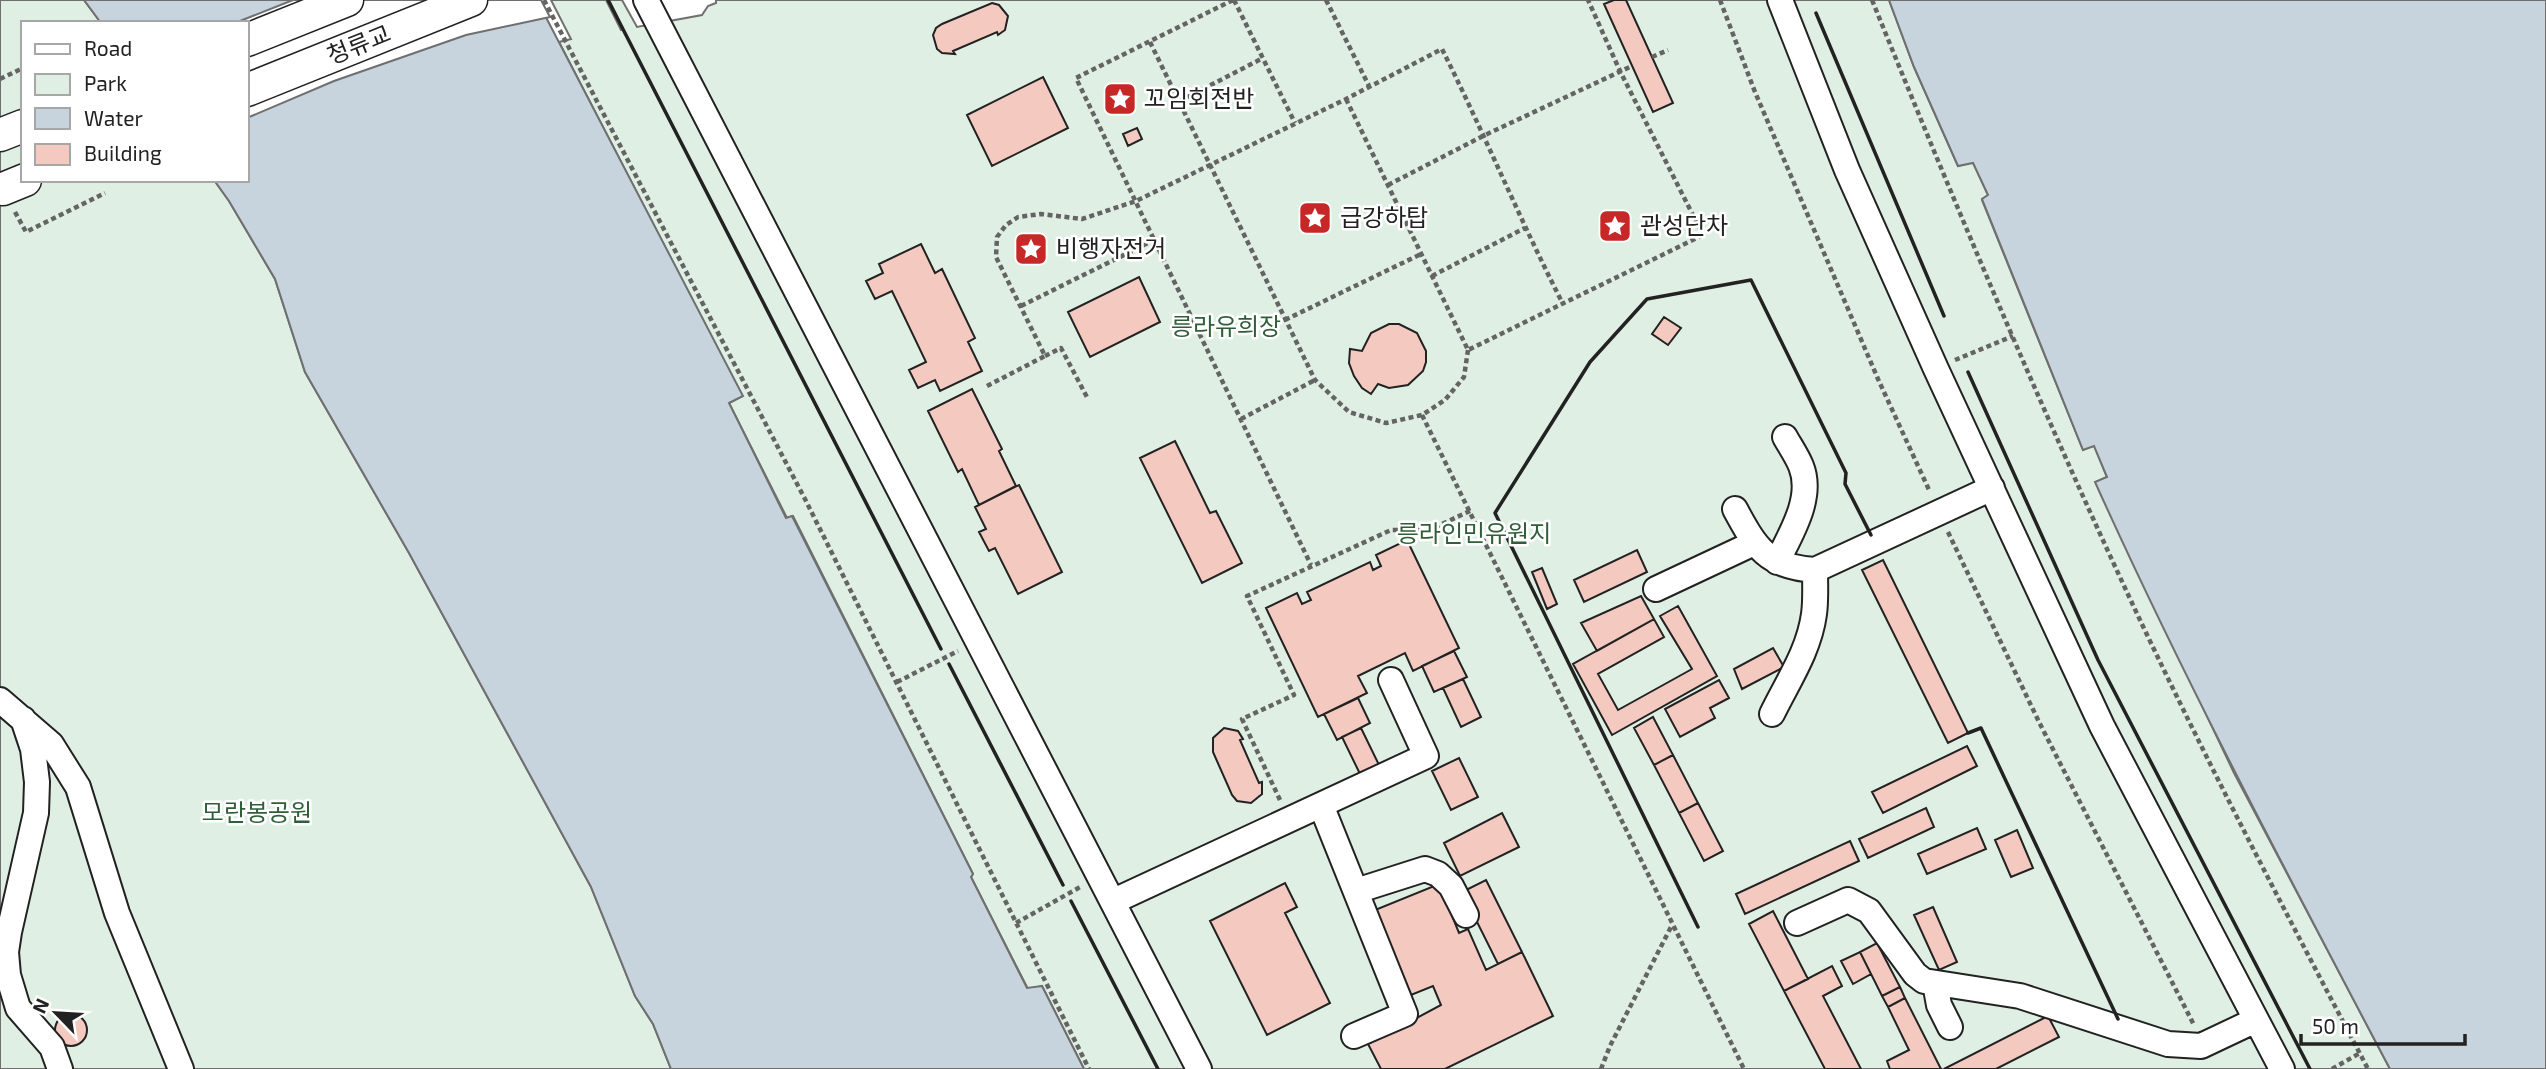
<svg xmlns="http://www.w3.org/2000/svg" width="2546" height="1069" font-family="'Exo 2','Noto Sans KR',sans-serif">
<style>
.green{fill:#e0efe3;stroke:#6f6f6f;stroke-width:2}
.water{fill:#c7d3dd;stroke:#6f6f6f;stroke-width:2}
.pier{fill:#fff;stroke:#6f6f6f;stroke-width:2}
.building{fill:#f3c9c0;stroke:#222;stroke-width:2}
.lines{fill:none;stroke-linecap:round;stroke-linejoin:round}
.minor-casing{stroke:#222;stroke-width:28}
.major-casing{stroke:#222;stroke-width:35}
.path{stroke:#646464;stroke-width:4.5;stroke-dasharray:5 3.5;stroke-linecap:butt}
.minor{stroke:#fff;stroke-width:24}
.major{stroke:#fff;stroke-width:32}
.wall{stroke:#222;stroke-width:3.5}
.labels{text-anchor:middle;stroke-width:5;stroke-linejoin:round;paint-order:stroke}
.street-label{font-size:24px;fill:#222;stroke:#fff}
.poi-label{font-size:24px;fill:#222;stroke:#fff;text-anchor:start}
.park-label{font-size:24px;fill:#2f5e38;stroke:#fff}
</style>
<rect width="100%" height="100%" fill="#fff"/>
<path class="green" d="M0,0H84L101,23H23V180H214L229,201L275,279L305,372L409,553L591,887L635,996L653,1024L671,1069H0Z
M551,0H606L621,30L623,29L609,0H622L637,27L702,15L708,6L716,3V0H1889L1914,67L1958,166L1973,162L1988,195L1982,200L2083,450L2094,445L2107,477L2096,482L2234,773L2390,1069H1084L1042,986L1028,989L971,877L973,874L793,516L787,518L729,403L742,396L559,42L571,39Z"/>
<path class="water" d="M84,0H537L743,396L729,403L786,518L792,516L973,874L971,877L1027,988L1042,986L1084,1069H671L653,1024L635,996L591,887L409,553L305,372L275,279L229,201L214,180H247V23H101Z
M1889,0H2546V1069H2390C2288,875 2185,682 2095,482L2107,477L2094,446L2083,450L1982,199L1988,195L1973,163L1958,166L1914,67Z"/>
<path class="pier" d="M293,0H541L550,17L466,35L334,81L247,118V23H235Z"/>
<path class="building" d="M1614,0H1626L1673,103L1653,112L1604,4Z
M992,3L999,5L1008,16L1005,30L998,35L997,32L953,51L955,54L942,53L937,49L933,35L936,28L942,24Z
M1043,77L1068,128L992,166L967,115Z
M1137,128L1142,139L1128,146L1123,134Z
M921,244L935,273L942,269L975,338L968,342L982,371L940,391L935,380L918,388L909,370L926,362L892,291L875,299L866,281L883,273L879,264Z
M1139,277L1160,322L1090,357L1068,312Z
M1664,317L1681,328L1668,345L1652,334Z
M1389,324H1399L1417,333L1426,351V362L1423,371L1408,385L1389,388L1378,384L1371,394L1362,388L1354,376L1349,363L1350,349L1362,351L1371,333Z
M972,389L1002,449L999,451L1016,486L979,505L962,469L958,472L928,411Z
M1175,441L1210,513L1216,511L1242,563L1202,583L1140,458Z
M1019,485L1062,572L1018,594L995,548L989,551L979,532L986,529L975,507Z
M1407,540L1459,648L1413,671L1405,653L1358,676L1367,693L1318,717L1266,608L1297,593L1302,604L1311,600L1307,592L1370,562L1373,570L1381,566L1376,555Z
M1637,550L1647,572L1584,602L1574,580Z
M1883,560L1968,733L1948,743L1862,570Z
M1542,568L1557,604L1547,609L1532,572Z
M1641,596L1654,619L1597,651L1581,623Z
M1678,606L1717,676L1612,735L1573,664L1654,619L1664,637L1598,674L1618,710L1692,669L1660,616Z
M1773,648L1784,667L1742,689L1734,669Z
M1454,651L1467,677L1434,692L1422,666Z
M1463,679L1481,717L1461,727L1443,688Z
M1719,680L1729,698L1710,708L1715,718L1680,737L1665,709Z
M1358,698L1370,723L1337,740L1324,714Z
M1653,717L1673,755L1654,765L1634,728Z
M1224,728L1238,731L1243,739L1240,740L1259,783L1262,782V794L1251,803L1237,801L1232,795L1213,752V738Z
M1361,728L1380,767L1361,776L1342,737Z
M1967,746L1977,766L1883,813L1872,792Z
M1673,755L1698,803L1679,813L1654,765Z
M1459,758L1478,797L1451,810L1432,771Z
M1698,803L1723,851L1704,861L1679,813Z
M1926,808L1934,827L1868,858L1859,839Z
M1502,813L1519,847L1460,876L1444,843Z
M1977,828L1986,849L1927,874L1918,854Z
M2017,830L2033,868L2011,877L1995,840Z
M1850,841L1859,861L1745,914L1736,894Z
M1486,880L1522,952L1498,964L1462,892Z
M1285,883L1297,907L1285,913L1330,1003L1267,1035L1210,921Z
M1439,884L1459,933L1468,929L1486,970L1522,952L1553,1016L1445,1069H1381L1368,1044L1441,1005L1433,986L1411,995L1375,910Z
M1933,907L1957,962L1939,970L1914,915Z
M1773,911L1808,979L1784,991L1749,924Z
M1877,943L1900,987L1882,996L1860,952Z
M1860,952L1871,974L1853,984L1841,961Z
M1832,966L1842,986L1823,996L1861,1069H1825L1784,991Z
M1900,987L1905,998L1888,1007L1882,996Z
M1905,998L1941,1069H1890L1887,1061L1909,1050L1888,1007Z
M55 1030a16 16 0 1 1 32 0a16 16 0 1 1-32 0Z
M2048,1016L2059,1037L1996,1069H1944Z"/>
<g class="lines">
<defs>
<path id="minor" d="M646,0L1199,1069
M1780,0L1847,170L1936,369L2102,726L2282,1069
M1735,509C1756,548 1767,567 1815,570L1992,488
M1777,562C1790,535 1814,498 1801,466C1797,456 1790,446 1785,437
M1656,589L1754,543
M0,700L51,744L78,787L117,913L181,1069
M1772,714C1788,681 1809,651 1814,614C1816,600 1815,584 1815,570
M23,719L33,749L37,782L36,813L9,932L6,952L8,975L18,1008L52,1047L60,1069
M1321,805L1405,1014L1354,1036
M1356,891L1425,869L1438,874L1451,886L1466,915
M1114,901L1426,756L1391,680
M1797,923L1848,900L1869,911L1915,974L1924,981L2020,996L2168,1044L2201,1046L2256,1020
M1935,983L1939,1005L1950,1027"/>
<path id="major" d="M247,40L347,0
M247,90L471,0
M0,135L23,126
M3,189L25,180"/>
</defs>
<use href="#minor" class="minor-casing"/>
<use href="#major" class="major-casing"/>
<path class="path" d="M544,0L806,501L1089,1069
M1233,0L1076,78L1311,565
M1234,0L1295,123
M1326,0L1369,86
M1720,0L1755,92L1878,379L1930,492
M1872,0C1957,209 2044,416 2140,620C2212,772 2290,921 2368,1069
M1150,42L1315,380L1349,412L1386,423L1422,415L1445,400L1464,377L1468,350
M1652,57L1668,50
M0,79L23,68
M1346,99L1468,350L1703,235L1620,71L1588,0
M1180,101L1263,58
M1388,185L1485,135L1632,66
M15,212L26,232L105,193
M1432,276L1525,228
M1021,306L1154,240
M1285,320L1421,254
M1045,356L1061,348L1088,399
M1955,360L2013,336
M987,386L1045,356L996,257L997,237L1006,225L1018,217L1041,214L1082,219L1136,201L1346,99L1442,49C1484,133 1520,220 1563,304
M1422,415L1744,1069
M1241,419L1315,380
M1948,532L2039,722L2194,1025
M897,682L958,651
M1280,800L1242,719L1294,695L1247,596L1391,530H1429L1470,511
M1016,923L1082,886
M1601,1069L1610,1046L1672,925
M2332,1069L2360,1053"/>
<use href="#minor" class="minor"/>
<use href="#major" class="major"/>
<path class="wall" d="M608,0L941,649
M1816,13L1944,316
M1968,372L2098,660L2310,1069
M949,664L1063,885
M1968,733L1981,728L2118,1019
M1071,901L1158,1069
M1698,927L1495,513L1590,362L1647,299L1751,280L1846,473L1845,484L1871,535"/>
</g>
<defs>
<symbol id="sight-square" viewBox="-11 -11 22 22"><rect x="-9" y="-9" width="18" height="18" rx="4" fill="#c62828" stroke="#fff"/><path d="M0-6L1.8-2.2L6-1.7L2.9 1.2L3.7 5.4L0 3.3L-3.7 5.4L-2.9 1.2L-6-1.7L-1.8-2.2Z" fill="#fff"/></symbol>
</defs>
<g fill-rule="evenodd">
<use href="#sight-square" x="1101" y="80" width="38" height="38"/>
<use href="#sight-square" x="1296" y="199" width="38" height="38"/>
<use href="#sight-square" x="1596" y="207" width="38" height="38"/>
<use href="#sight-square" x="1012" y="230" width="38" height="38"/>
</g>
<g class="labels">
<g class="street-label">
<text transform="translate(359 45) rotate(-22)" y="8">청류교</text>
</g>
<g class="poi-label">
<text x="1144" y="107">꼬임회전반</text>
<text x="1340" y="226">급강하탑</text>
<text x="1640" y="234">관성단차</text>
<text x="1056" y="257">비행자전거</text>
</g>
<g class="park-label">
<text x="1226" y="335">릉라유희장</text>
<text x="1474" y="542">릉라인민유원지</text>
<text x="257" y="821">모란봉공원</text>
</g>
</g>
<rect x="21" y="21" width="228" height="161" fill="#ffffff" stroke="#a7a7a7" stroke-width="2"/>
<rect x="35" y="44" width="35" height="10" fill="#ffffff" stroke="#a7a7a7" stroke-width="2"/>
<text x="84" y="56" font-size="21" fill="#222222">Road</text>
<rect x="35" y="74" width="35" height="21" fill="#e0efe3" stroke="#a7a7a7" stroke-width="2"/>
<text x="84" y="91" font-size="21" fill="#222222">Park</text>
<rect x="35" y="108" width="35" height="21" fill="#c7d3dd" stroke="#a7a7a7" stroke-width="2"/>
<text x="84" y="126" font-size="21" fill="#222222">Water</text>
<rect x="35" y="144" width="35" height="21" fill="#f3c9c0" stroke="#a7a7a7" stroke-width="2"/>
<text x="84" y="161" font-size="21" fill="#222222">Building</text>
<g transform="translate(56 1013) rotate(295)" stroke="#ffffff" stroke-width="5" paint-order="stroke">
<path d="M0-5L12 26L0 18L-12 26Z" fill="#222222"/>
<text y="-10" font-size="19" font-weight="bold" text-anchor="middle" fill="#222222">N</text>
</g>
<path d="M2301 1034v10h164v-10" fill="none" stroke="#222222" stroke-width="3.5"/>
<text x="2312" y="1034" font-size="21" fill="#222222" stroke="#ffffff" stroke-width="5" paint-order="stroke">50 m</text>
</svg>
